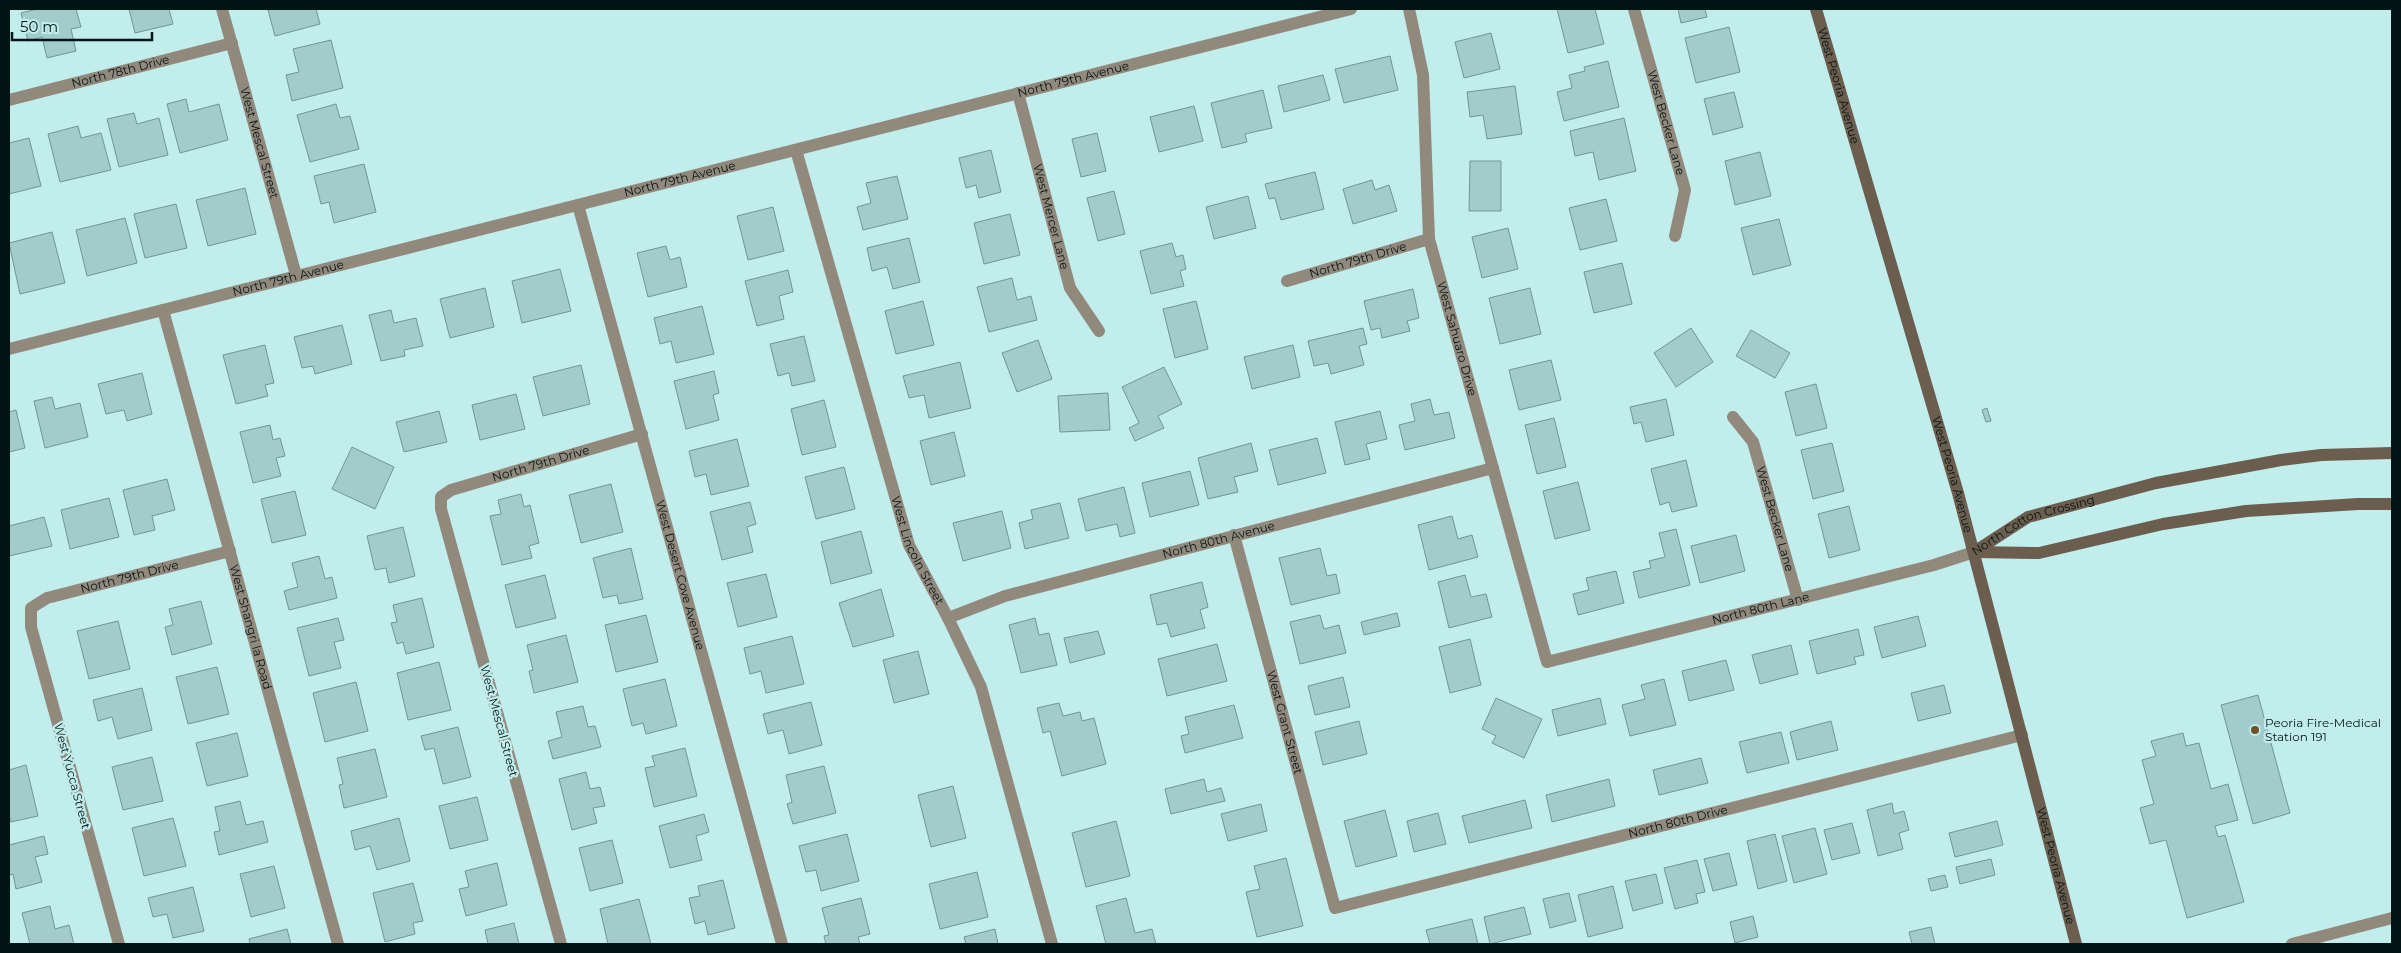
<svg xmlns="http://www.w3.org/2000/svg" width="2401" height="953" font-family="Montserrat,sans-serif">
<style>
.building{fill:#a1cccb;stroke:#6e9797}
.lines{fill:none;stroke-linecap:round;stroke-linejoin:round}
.minor{stroke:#92897d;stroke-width:12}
.tertiary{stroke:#92897d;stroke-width:12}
.secondary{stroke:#6c5e4e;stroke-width:12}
.poi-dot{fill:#715127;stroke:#c1edec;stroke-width:2}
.labels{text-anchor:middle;stroke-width:4.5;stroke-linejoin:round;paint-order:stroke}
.street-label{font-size:12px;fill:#041414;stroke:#c1edec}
.poi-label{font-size:12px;fill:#041414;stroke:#c1edec;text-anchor:start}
</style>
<rect width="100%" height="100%" fill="#c1edec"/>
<path class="building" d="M37,9H76L81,27L71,29L76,51L47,58L42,37L28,41L21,13Z
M129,9H169L173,24L135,33Z
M275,9H316L320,24L275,36L268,10Z
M1557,9H1595L1604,44L1568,53Z
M1678,9H1705L1707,17L1681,23Z
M1729,27L1740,72L1696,83L1685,38Z
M1491,33L1500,69L1464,78L1455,42Z
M331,40L343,88L292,101L286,75L299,72L293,49Z
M1390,56L1398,90L1344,103L1335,69Z
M1608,61L1619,107L1564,121L1557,92L1572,88L1569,75L1585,71L1584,67Z
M1323,75L1330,100L1284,112L1278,86Z
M1515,86L1522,134L1487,139L1483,115L1470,117L1467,92Z
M1263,90L1272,128L1245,134L1247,142L1222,148L1211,103Z
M1734,92L1743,127L1713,135L1704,99Z
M186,99L189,112L219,104L228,140L180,153L167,104Z
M336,104L340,118L350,116L359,149L310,162L297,115Z
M1194,106L1203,141L1159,152L1150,117Z
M134,113L137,124L159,118L168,155L119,167L107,119Z
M1624,118L1636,171L1599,180L1593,152L1575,156L1570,131Z
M78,126L81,138L101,133L111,170L60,182L48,134Z
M1097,133L1106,171L1081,177L1072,139Z
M29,138L41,186L9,194V143Z
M991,150L1001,192L979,198L976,185L966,188L959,158Z
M1760,152L1771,196L1735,205L1725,161Z
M1470,161H1501V211H1469Z
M364,164L376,212L334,223L329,202L321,204L314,176Z
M1315,172L1324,209L1281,220L1275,198L1269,199L1265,184Z
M897,176L908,219L863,230L857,207L871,203L866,183Z
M1372,180L1375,190L1389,185L1397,211L1353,224L1343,189Z
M245,188L256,234L208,246L196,200Z
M1114,191L1125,234L1098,241L1087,198Z
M1248,196L1256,228L1214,239L1206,207Z
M1606,199L1617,241L1580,250L1569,208Z
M176,204L187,248L145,258L134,214Z
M773,207L784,251L748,260L737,216Z
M1010,214L1020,255L984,264L974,223Z
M125,218L137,263L87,276L76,230Z
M1779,219L1791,265L1753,275L1741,228Z
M1508,228L1518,269L1482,278L1472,237Z
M52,232L65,283L20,294L9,243Z
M909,238L920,282L893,289L887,267L872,271L867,248Z
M1172,243L1176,257L1183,255L1186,269L1180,271L1184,286L1151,294L1140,251Z
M666,246L670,260L680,257L687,287L648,297L637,253Z
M1622,263L1632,304L1594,313L1584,272Z
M560,269L571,311L522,323L512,281Z
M788,270L793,292L779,296L784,319L757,326L745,281Z
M1012,278L1017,300L1031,296L1037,320L989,332L977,287Z
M485,288L494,327L450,338L440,299Z
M1530,288L1541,334L1500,344L1489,298Z
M1413,289L1419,318L1407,321L1410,331L1382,338L1380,328L1371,330L1364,301Z
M923,301L934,345L896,354L885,311Z
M1196,301L1208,349L1175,358L1163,309Z
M702,306L714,354L676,363L671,341L660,344L654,318Z
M391,310L394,323L416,318L423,346L404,350L405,356L381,361L369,315Z
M342,325L352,364L315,374L313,366L302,368L294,337Z
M1363,328L1367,344L1359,346L1364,365L1331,374L1328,363L1314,366L1308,341Z
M1691,328L1713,362L1676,387L1654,353Z
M1751,330L1790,353L1775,378L1736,356Z
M804,336L815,381L792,386L789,373L778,376L770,344Z
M1038,340L1052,379L1017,392L1002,353Z
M265,345L274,383L265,385L268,396L236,404L223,355Z
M1293,345L1300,377L1252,389L1244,357Z
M1551,360L1561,400L1519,410L1509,370Z
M960,362L971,408L929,418L924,395L909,398L903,376Z
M581,365L590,404L543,416L533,377Z
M1164,367L1182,404L1158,416L1164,428L1135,441L1129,428L1139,423L1122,387Z
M714,371L719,393L713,395L719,420L686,429L674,381Z
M142,373L152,414L127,421L124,410L106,414L98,384Z
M1816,384L1827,428L1796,436L1785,392Z
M1108,393L1110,430L1060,432L1058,396Z
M516,394L525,429L480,440L472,405Z
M52,397L55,409L80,403L88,437L45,448L34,401Z
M1430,399L1434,415L1449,412L1455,438L1405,450L1399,425L1415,421L1411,404Z
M1666,399L1674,435L1646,442L1641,422L1634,424L1630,407Z
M824,400L836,447L802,455L791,409Z
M1987,408L1991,421L1986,422L1982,410Z
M16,410L25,448L9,452V412Z
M439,411L447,442L404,452L396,422Z
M1380,411L1387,439L1366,444L1370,459L1345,465L1335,422Z
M1554,418L1566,467L1537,474L1525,425Z
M270,425L273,440L280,438L285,456L276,458L281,476L253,483L240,432Z
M954,432L965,476L931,485L920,441Z
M1317,438L1326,473L1278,485L1269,450Z
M737,439L749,486L711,495L706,474L695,477L689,451Z
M1251,443L1258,471L1234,477L1238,492L1208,499L1198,458Z
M1832,443L1844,491L1813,499L1801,450Z
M352,447L394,467L375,509L332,489Z
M1686,460L1697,506L1672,512L1669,502L1660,505L1651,469Z
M844,467L855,509L816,519L805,477Z
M1190,471L1199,505L1150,517L1142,483Z
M167,479L175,510L152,516L155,530L134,535L123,490Z
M1578,482L1590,530L1555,539L1543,491Z
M611,484L623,532L581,543L569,495Z
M1124,487L1135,533L1120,537L1117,524L1086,531L1078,499Z
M295,491L306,535L272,543L261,499Z
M521,494L524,507L530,505L539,543L529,546L532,558L502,565L490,516L501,514L498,500Z
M109,498L119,537L70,549L61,510Z
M750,502L756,524L747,527L753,552L722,560L710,512Z
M1060,503L1069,538L1025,549L1019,523L1033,519L1031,510Z
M1849,506L1860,550L1829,558L1818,514Z
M1002,511L1011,548L963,561L953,523Z
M1452,516L1458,539L1472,535L1478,557L1429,570L1418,525Z
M44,517L52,546L9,556V526Z
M403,527L415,576L389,583L386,568L375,570L367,536Z
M1676,529L1690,585L1639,598L1633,572L1651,568L1649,561L1665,557L1659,533Z
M861,531L872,573L831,584L821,542Z
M1736,535L1745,571L1700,583L1691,546Z
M631,548L643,599L619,604L617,595L603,598L593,558Z
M1320,548L1327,576L1336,574L1340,593L1291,605L1279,558Z
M319,556L325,579L332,577L337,598L289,610L284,591L298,587L292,563Z
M1616,571L1624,603L1578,615L1573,594L1589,590L1586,578Z
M766,574L777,617L738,627L727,583Z
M545,575L556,618L516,628L505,585Z
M1465,575L1471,597L1486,594L1492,617L1449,628L1438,582Z
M1202,582L1208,607L1200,610L1205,628L1171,637L1167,623L1157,625L1150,595Z
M881,589L894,636L853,647L839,603Z
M422,598L434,647L406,654L403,642L397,644L391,623L397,622L393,605Z
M201,601L212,644L172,655L165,627L173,625L169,609Z
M1397,613L1400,626L1364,635L1361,622Z
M646,615L658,662L616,672L605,625Z
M1320,615L1324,629L1339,625L1346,653L1300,664L1290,622Z
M1918,616L1926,646L1882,658L1874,627Z
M338,618L344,640L334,642L341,668L309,676L297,628Z
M1035,618L1039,635L1049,633L1057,665L1021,673L1009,625Z
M118,621L130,669L89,679L77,631Z
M1858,629L1864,655L1854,657L1856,664L1817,674L1809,641Z
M1098,631L1105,654L1070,663L1064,638Z
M566,635L578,682L534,693L529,671L533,670L527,645Z
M792,636L804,684L766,693L761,671L750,674L744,648Z
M1470,639L1481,685L1450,693L1439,647Z
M1217,644L1227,681L1167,696L1158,659Z
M1791,645L1798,674L1760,684L1752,655Z
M918,651L929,694L894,703L883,660Z
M1726,660L1734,690L1689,701L1682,671Z
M439,662L451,710L408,720L397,673Z
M217,667L229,714L188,724L176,677Z
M1343,677L1350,707L1315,715L1308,686Z
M665,679L677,726L646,734L643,723L632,726L623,689Z
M1664,679L1676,725L1630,736L1622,705L1645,699L1641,685Z
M356,682L368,731L325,742L313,693Z
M1944,685L1951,713L1918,721L1911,693Z
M142,688L152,730L118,739L112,717L98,721L93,700Z
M2258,695L2290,813L2253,824L2221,705Z
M1496,698L1542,719L1524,758L1492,743L1496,736L1482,729Z
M1600,698L1606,724L1558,736L1552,710Z
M811,702L822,745L789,754L783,730L768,734L763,714Z
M1059,703L1063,716L1080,712L1082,721L1094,718L1106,764L1062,776L1050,731L1043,733L1037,708Z
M1234,705L1243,738L1185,753L1181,736L1189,734L1185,717Z
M583,706L588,727L595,726L601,747L553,759L548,741L562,737L556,712Z
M1359,721L1367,754L1323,765L1315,732Z
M1831,721L1838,750L1797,760L1790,732Z
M458,727L471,777L443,784L434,748L425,750L421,736Z
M1781,732L1789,763L1747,773L1739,742Z
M237,733L248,776L207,786L196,743Z
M2183,733L2186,746L2199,743L2211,789L2228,784L2238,820L2215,826L2218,837L2225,835L2244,902L2187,918L2166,840L2150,844L2140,808L2154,804L2142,760L2156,756L2151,741Z
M685,748L697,796L654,807L645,768L655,766L652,756Z
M375,749L387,797L344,808L339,785L343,784L337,758Z
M152,757L163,801L123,810L112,767Z
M1701,758L1708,783L1659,795L1653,770Z
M26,765L38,816L11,822L9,815V770Z
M824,766L836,813L793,824L787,804L792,802L786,775Z
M586,772L590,789L600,787L605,806L593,808L597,823L572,830L559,779Z
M1204,779L1207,792L1221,788L1225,801L1171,814L1165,789Z
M1609,779L1615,806L1552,822L1546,795Z
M953,786L966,838L931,847L918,795Z
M477,797L488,840L450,849L439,806Z
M1525,800L1532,828L1469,843L1462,816Z
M240,801L246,825L263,821L268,842L219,855L214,832L220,831L215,807Z
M1892,803L1894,814L1904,811L1909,830L1899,833L1903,849L1878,856L1867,810Z
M1261,804L1267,831L1228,841L1221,814Z
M1385,810L1397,856L1356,867L1344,821Z
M1438,813L1446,844L1414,852L1407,821Z
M704,814L709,832L696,836L702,860L670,868L659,826Z
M173,818L186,866L144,876L132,828Z
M399,818L410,861L377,870L370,846L355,850L351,831Z
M1116,821L1130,876L1086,887L1072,833Z
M1997,821L2003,845L1955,857L1949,833Z
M1852,823L1860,853L1832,860L1824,830Z
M1815,828L1827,874L1794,883L1782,836Z
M847,834L859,881L821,891L816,870L806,872L799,846Z
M1775,834L1787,881L1758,889L1747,841Z
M44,836L48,854L35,857L42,882L16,889L13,874L9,875V845Z
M612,840L623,883L590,891L579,848Z
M1729,853L1737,885L1713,891L1704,859Z
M1286,858L1303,926L1257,937L1246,892L1260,889L1254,866Z
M1991,859L1995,875L1960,884L1956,867Z
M1697,860L1705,892L1696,894L1698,903L1675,909L1664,868Z
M497,863L507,905L466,916L459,889L469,887L465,871Z
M274,866L285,908L251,917L240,874Z
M977,872L988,917L940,929L929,884Z
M1656,874L1663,903L1633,911L1625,881Z
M1945,875L1948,887L1931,891L1928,879Z
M723,880L735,928L708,935L705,921L695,924L689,898L700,896L698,886Z
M413,883L423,921L413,923L415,934L385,942L373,893Z
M1613,886L1623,928L1588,937L1578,895Z
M193,887L204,931L173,938L167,914L153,917L148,898Z
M1569,893L1576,921L1550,928L1543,899Z
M861,898L870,934L858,937L860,944H826L824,936L829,935L822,908Z
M1126,898L1135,933L1152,929L1156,944H1106L1096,906Z
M639,899L651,944H608L600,909Z
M50,906L55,929L69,925L74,944H30L22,913Z
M1524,907L1531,934L1490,944L1484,917Z
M1753,916L1758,937L1735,943L1730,922Z
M1472,919L1478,944H1430L1426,930Z
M514,923L519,944H488L485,930Z
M1931,927L1935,944H1912L1909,932Z
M287,929L291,944H250L249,939Z
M995,929L998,944H966L964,937Z"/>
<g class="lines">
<g class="minor">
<path id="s1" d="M222,9L296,275"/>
<path id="s2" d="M1409,9L1423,75L1429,239L1547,662L1934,565L1974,552"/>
<path id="s3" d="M1634,9L1685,190L1675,236"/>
<path id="s4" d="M1018,93L1070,288L1099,331"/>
<path id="s5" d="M9,100L232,43"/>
<path id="s6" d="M796,150L909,545L948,618L981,687L1052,944"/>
<path id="s7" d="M578,205L782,944"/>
<path id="s8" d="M1287,281L1429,239"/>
<path id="s9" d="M163,310L338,944"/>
<path id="s10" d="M1733,417L1753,442L1798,600"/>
<path id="s11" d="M1234,535L1335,908L2022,735"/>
<path id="s12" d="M948,618L1005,596L1493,468"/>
<path id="s13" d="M119,944L31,627V608L47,598L230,551"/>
<path id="s14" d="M561,944L441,509V497L451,490L642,434"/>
<path d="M2292,944L2392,918"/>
</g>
<path class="tertiary" id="s15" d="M9,349L1351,9"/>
<g class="secondary">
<path id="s16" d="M1816,9L1958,493L2076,944"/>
<path id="s17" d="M1974,552L2028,517L2156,483L2281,460L2321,455L2392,453"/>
<path d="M1974,552L2039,553L2163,524L2246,511L2358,504H2392"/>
</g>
</g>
<circle class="poi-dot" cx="2255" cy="730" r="5"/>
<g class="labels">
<g class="street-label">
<text dy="4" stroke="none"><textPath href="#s5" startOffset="115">North 78th Drive</textPath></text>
<text dy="4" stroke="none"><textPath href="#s15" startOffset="1098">North 79th Avenue</textPath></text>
<text dy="4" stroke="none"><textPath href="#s16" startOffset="80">West Peoria Avenue</textPath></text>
<text dy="4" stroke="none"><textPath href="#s3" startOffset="118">West Becker Lane</textPath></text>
<text dy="4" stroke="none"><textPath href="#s1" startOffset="139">West Mescal Street</textPath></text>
<text dy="4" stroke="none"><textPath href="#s15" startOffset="692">North 79th Avenue</textPath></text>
<text dy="4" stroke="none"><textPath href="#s4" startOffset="128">West Mercer Lane</textPath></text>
<text dy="4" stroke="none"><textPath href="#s8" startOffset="74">North 79th Drive</textPath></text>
<text dy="4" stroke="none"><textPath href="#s15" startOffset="288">North 79th Avenue</textPath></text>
<text dy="4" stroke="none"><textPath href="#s2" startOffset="335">West Sahuaro Drive</textPath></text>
<text dy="4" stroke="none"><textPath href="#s14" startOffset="569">North 79th Drive</textPath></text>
<text dy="4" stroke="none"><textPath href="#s16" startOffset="485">West Peoria Avenue</textPath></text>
<text dy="4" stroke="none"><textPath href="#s10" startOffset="112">West Becker Lane</textPath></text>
<text dy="4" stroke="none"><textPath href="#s17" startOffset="66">North Cotton Crossing</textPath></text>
<text dy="4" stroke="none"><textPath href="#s12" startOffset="282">North 80th Avenue</textPath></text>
<text dy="4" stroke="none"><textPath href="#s6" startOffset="419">West Lincoln Street</textPath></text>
<text dy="4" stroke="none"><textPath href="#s7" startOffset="384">West Desert Cove Avenue</textPath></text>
<text dy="4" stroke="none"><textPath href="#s13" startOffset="452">North 79th Drive</textPath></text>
<text dy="4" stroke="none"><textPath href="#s2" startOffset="891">North 80th Lane</textPath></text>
<text dy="4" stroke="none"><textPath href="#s9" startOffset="329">West Shangri la Road</textPath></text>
<text transform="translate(499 721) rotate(75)" y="4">West Mescal Street</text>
<text dy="4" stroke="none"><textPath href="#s11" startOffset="194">West Grant Street</textPath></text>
<text transform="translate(72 776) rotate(75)" y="4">West Yucca Street</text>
<text dy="4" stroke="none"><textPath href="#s11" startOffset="740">North 80th Drive</textPath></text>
<text dy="4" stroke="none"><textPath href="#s16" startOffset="890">West Peoria Avenue</textPath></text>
</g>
<g class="poi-label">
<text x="2265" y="727">Peoria Fire-Medical<tspan x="2265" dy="14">Station 191</tspan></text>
</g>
</g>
<rect width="2401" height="953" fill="none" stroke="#041414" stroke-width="20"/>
<path d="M12 32v8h140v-8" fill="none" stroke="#041414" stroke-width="2.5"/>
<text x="20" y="32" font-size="15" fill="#041414" stroke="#c1edec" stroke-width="4" paint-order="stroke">50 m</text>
</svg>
